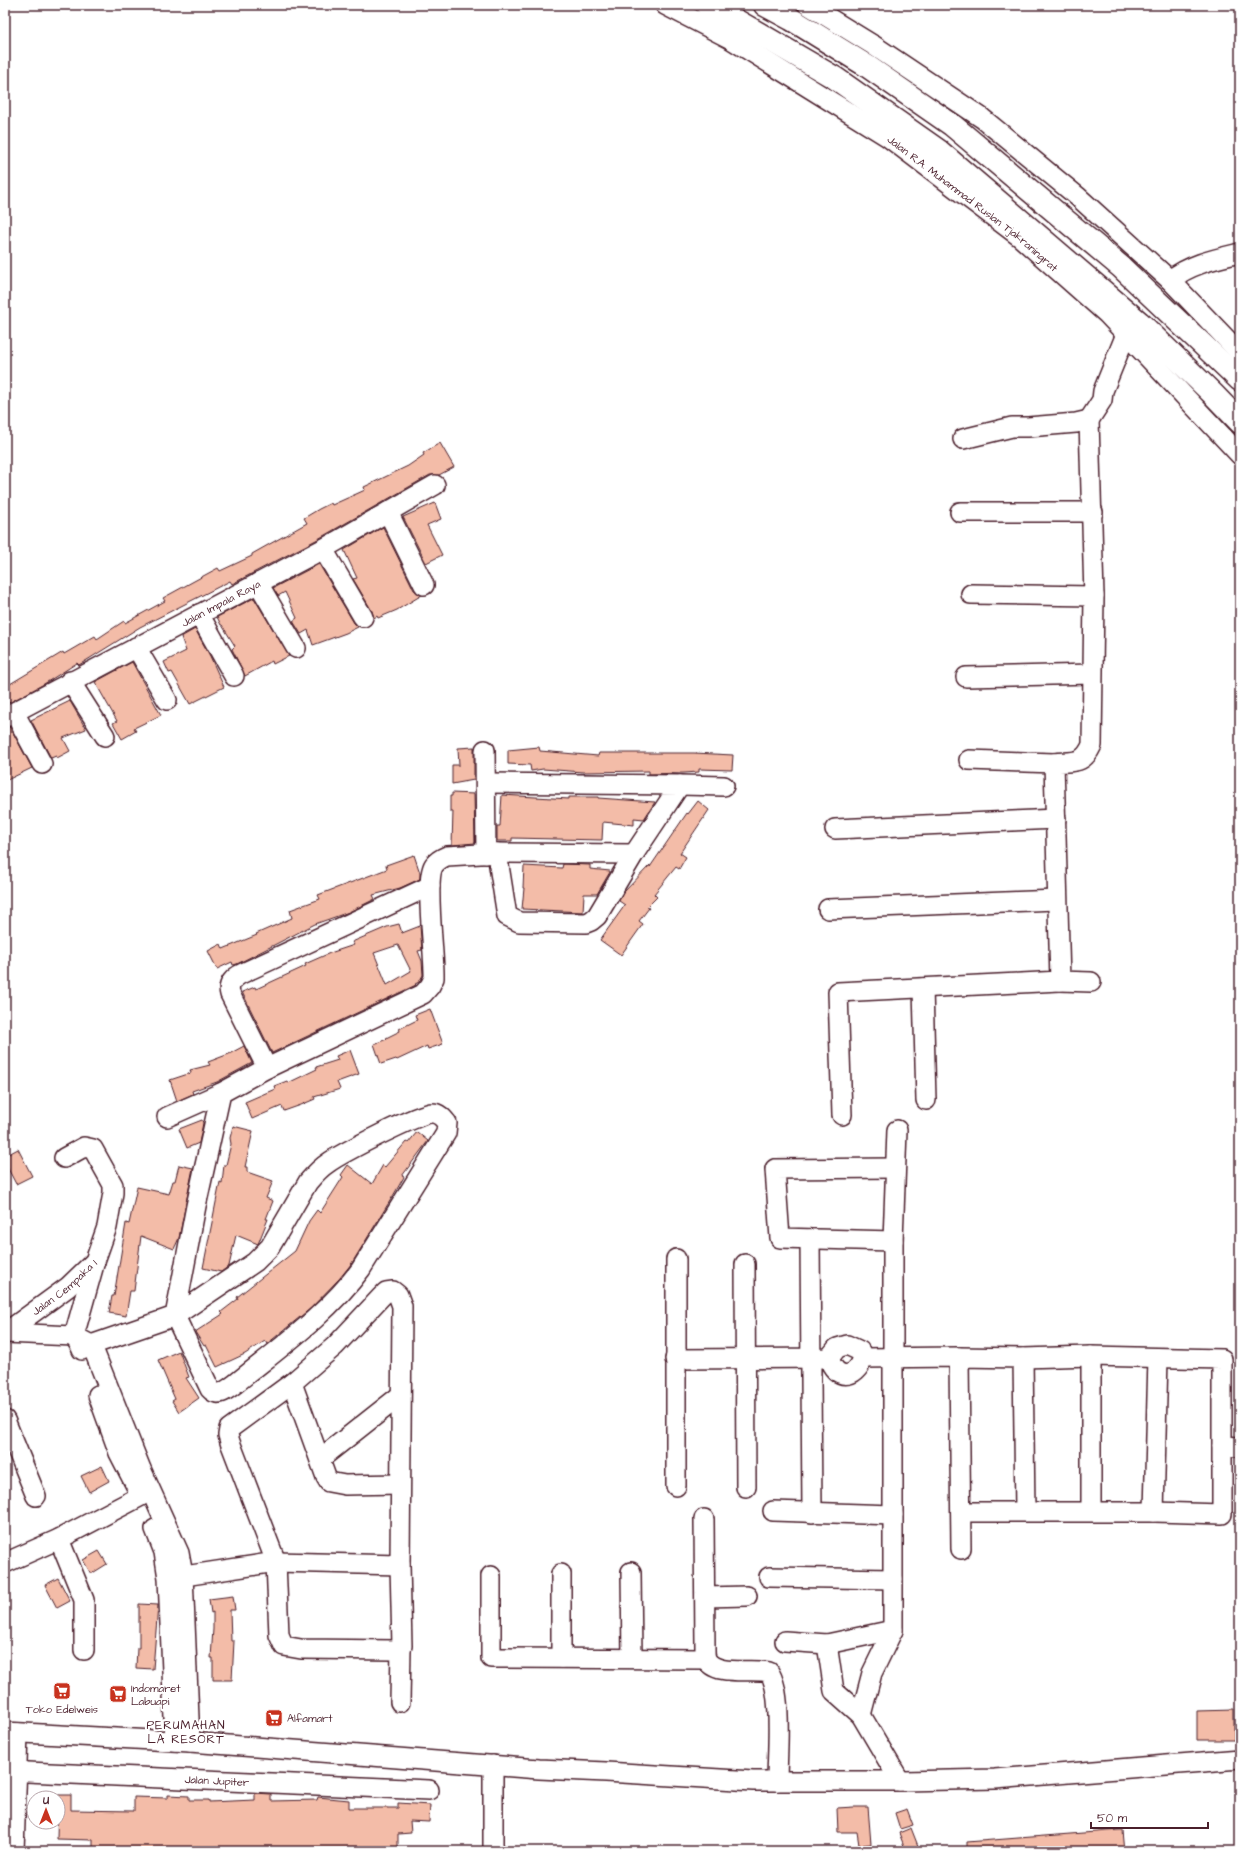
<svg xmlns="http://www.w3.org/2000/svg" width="1245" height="1856" font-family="'Architects Daughter',sans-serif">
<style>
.building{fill:#f3bca8;stroke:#4a1f2b;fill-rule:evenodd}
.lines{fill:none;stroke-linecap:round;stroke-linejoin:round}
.minor-casing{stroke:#4a1f2b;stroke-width:22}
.highway-casing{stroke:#4a1f2b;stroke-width:25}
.minor{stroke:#fff;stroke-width:19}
.highway{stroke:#fff;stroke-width:22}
.labels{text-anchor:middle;stroke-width:4;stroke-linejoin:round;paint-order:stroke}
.street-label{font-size:11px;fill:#4a1f2b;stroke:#fff}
.poi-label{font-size:11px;fill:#4a1f2b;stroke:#fff;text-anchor:start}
.neighbourhood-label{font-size:12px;letter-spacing:1px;fill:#4a1f2b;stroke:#fff}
</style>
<rect width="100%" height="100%" fill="#fff"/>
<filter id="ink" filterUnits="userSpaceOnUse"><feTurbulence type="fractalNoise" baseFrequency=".025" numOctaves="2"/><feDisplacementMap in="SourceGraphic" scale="8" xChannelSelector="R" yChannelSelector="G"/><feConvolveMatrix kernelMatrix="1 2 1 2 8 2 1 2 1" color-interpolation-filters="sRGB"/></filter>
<g filter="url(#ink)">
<path class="building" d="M440,443L454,467L439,475H430L318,539L232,584L230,581L140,627L79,665L77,663L44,684L5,705V687L63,652L64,654L95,636L97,639L124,621L125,623L165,601L163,598L194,581L218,568L220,571L252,556V554L307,523L304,518L319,509L331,503L332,505L365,490L364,487L408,466L424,455L423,453Z
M435,503L441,519L427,525L442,555L426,563L403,517Z
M383,527L414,590L422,595L397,610L378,618L377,616L374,618L372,611L353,579L357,578L344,550Z
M319,564L354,623L358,627L346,633L313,645L308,630L301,634L293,621L297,618L285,592L278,596L273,588Z
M254,598L289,656L273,664L272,661L245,676L232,649L235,646L222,625H221L217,617Z
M195,629L210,656L224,687L190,704L172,672L169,673L164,662L186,651L181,637Z
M132,662L161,715L134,728L136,731L122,739L113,723L117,721L95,682Z
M70,701L86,729L63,738L70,751L57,758L56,756L51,758L31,720Z
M10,727L32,768L5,781V728Z
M474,747V780L452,784V765H459L458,748Z
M539,747L540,751L598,756L599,753H694L733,755L732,770L699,769V772L684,773L649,774V771L583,772L543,769L531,771L530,765L508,764V750Z
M452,793L474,794L475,843L452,845L453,811H450V796H452Z
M502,795L569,799V797H598V798L655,802L644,819L634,818V825L603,822L602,840L512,838V841H497V826H500Z
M698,801L709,810L680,853L686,857L679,869L676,867L654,894L657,897L647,907L649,908L639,921L643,924L621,955L600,940L625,905L619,901L623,893L650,865V867L687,813L688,814Z
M414,855L420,873V879L400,888L373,895L375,899L349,912L315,924L237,964L233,965L232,962L217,969L208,951L221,944L223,949L257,935L256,934L292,918L290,910L320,899L318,895L387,869L386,865Z
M563,864L590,865V869L610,871V872L597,894H584L583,912L522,909L524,888H523L524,866L562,868Z
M399,924L402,933L420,926L422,950L418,951L422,961L423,975L419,982L415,984L416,985L272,1053L242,992L255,987L256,989L306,966L305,964L330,953L354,945L352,942L387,927ZM398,945L411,971L387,985L374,953Z
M430,1009L443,1044L428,1049L427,1046L397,1060L396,1059L381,1064L374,1044L387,1039L386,1038L400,1031L399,1029L417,1020L415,1015Z
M244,1046L252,1063L217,1082L192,1091L193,1094L177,1101L170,1080L191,1073L190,1070L210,1065L208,1062L229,1054Z
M350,1050L359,1074L337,1082L340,1089L314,1097L315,1099L301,1105L284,1111L282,1106L252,1119L245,1102L275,1089L274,1086L287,1081L288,1083L317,1069L316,1067L338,1060L336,1056Z
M202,1120L203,1123L199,1143L187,1148L179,1129Z
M233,1126L253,1131L245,1167H247V1172L273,1181L266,1198L273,1201L266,1219H268L258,1244L236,1235L229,1266L221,1272L203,1268L220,1182L222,1183L224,1165H226L231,1144L230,1138Z
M417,1132L428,1141L402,1176L404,1177L393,1196L352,1263L340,1278L311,1308L267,1344L265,1341L245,1354L217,1367L206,1345L204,1346L195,1332L223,1314L221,1312L238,1299L237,1297L295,1251L309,1221L317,1210L320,1213L343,1177L341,1175L348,1165L372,1184L383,1165L385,1167L406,1142L408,1143Z
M18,1149L32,1176L16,1184L5,1163V1156Z
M179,1165L193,1168L179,1238L174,1249L141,1236L134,1291H130L126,1316L109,1313L112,1296H114L126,1223L129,1224L137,1187L169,1194L173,1181H175Z
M179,1351L189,1377L186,1378L199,1398L179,1412L172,1401L175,1399L158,1360Z
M102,1466L109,1481L89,1492L81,1476Z
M99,1551L107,1564L91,1574L83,1560Z
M58,1578L70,1601L57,1608L45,1585Z
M233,1596L235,1610H230L231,1641H234L232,1680H213V1658H211L213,1629V1612L211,1613L209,1599Z
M139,1604L158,1605L153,1669L136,1668L137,1648H139Z
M1234,1710V1740H1197V1711Z
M255,1793L271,1794V1801L317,1800L318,1797L349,1800V1808H398V1803L430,1805L429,1822L410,1821L411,1833L398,1834V1851L310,1850V1851H278V1848L249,1851H113L93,1850V1840L57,1839L58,1795H71V1810L134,1811V1797L168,1798V1795L189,1796V1800H209V1802L255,1800Z
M854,1807H868L871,1844L859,1845L857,1832H838L837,1808Z
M907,1809L913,1825L900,1829L895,1813Z
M911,1828L920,1851H906L899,1833Z
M1122,1830L1124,1851H967V1842Z"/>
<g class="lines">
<defs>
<g id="minor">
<path id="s1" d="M665,5L729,38L888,137L1020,237L1107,314L1240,455"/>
<path d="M808,5L873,45L982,118L1077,196L1170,280L1240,353"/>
<path d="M1170,280C1190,264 1215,259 1240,253"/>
<path d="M1089,420L1102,400L1103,391L1126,334"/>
<path d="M388,512L424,585"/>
<path d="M960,512H1093"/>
<path d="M323,549L363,617"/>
<path d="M258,583L296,648"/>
<path d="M971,594L1094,596"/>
<path d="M199,614L234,676"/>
<path d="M136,647L167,700"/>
<path d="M966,677L1092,674"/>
<path d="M70,681L105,736"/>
<path d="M14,712L42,764"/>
<path id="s2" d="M5,717L323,549L435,485"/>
<path d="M485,750L486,854"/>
<path d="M969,760L1054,763"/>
<path d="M486,783L680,785L634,854L597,916L591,921L586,923L519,922L507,916L497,853"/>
<path d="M680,785L724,786"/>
<path d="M835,829L1056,819"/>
<path d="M828,909L1057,900"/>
<path d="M1060,981L1091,982"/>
<path d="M923,988L926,1100"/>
<path d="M267,1068L230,994C227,984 234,977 243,973L430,886"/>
<path d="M842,1115L838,992L1060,981L1054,763C1074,761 1083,765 1092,745L1094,596L1089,420L1076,423L1028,427H1012L963,439"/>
<path d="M167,1117L221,1093"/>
<path d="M810,1239L812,1513"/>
<path d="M893,1241L780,1238L775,1169L895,1168"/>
<path d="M676,1259V1486"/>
<path d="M745,1264L746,1487"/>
<path d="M393,1291L398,1295L402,1306L400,1565L402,1646L401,1649L395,1650L301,1649L284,1646L279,1635L276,1562L230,1442L228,1435L229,1429L292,1383L335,1346L381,1297L386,1292Z"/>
<path d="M5,1333L74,1336L91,1345L94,1351L141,1469L179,1553L183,1575L190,1742"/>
<path id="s3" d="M5,1333L68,1287L95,1261L107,1227L113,1193V1185L93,1149L84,1147L64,1158"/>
<path d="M81,1347L74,1336L95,1261"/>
<path d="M82,1350L91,1345L175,1316L255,1262L270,1247L308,1182C314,1175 320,1168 328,1163C340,1154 421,1112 432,1113C439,1113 443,1118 447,1123L446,1133L361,1269C328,1314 278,1349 235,1384C227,1390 218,1398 210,1389L175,1316L196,1206L221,1093L267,1068L423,994L430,986L434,978C435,955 424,880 434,865C437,861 442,858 447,856L497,853L634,854"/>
<path d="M1091,1356V1511"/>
<path d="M959,1357L961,1549"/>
<path d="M829,1358C835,1380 856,1380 863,1358"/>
<path d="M1023,1358L1025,1511"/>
<path d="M675,1359L829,1358L837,1348L847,1345L860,1351L863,1358L959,1357L1023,1358L1091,1356L1222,1359V1514L1155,1512H961"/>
<path d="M292,1383L326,1477L329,1482L345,1485L400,1484"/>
<path d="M98,1395L119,1453L138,1490"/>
<path d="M5,1420L36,1496"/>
<path d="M1222,1446L1240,1447"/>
<path d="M320,1459L401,1395"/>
<path d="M773,1511L893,1515"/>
<path d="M1154,1512L1158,1358"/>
<path d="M704,1519L705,1649C705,1652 705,1656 706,1659C715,1677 752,1668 769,1672C783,1692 777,1755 777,1781"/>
<path d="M155,1529L164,1552L168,1578L175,1741"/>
<path d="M59,1539L84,1600V1650"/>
<path d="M5,1563L59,1539L141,1496"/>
<path d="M631,1572L632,1658"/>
<path d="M491,1576V1658L706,1659"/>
<path d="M769,1577L893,1579"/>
<path d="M171,1578L276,1562L400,1565"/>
<path d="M705,1597L747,1596"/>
<path d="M785,1641L827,1644L893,1630"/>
<path d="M827,1644L834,1691L861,1715L900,1781"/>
<path d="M561,1658V1574"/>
<path d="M400,1702L401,1649"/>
<path d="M861,1715L872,1673L893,1630V1241L897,1130"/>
<path d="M5,1732L190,1742L539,1769L606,1772L753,1781H904L995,1779L1240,1759"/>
<path d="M493,1765V1851"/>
<path id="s4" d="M5,1771L429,1790"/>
<path d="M14,1851L18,1733"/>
</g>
<path id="highway" d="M707,5L732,18L835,78L939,151L1139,322L1213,394L1240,422
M765,5L791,19L867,66L952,125L1121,267L1240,380"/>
</defs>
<use href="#minor" class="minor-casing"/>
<use href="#highway" class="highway-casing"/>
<use href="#minor" class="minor"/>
<use href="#highway" class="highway"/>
</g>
</g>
<defs>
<symbol id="supermarket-square" viewBox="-11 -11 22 22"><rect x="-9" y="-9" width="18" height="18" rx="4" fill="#c8321e" stroke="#fff"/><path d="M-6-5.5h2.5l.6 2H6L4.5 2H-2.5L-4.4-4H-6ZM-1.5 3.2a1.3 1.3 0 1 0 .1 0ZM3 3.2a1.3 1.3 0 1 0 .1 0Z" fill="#fff"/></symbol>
</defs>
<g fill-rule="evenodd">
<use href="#supermarket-square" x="52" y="1681" width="20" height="20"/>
<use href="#supermarket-square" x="108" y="1684" width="20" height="20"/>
<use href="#supermarket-square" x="264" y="1708" width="20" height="20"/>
</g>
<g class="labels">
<g class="street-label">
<text dy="4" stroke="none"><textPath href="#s1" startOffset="367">Jalan R.A. Muhammad Ruslan Tjakraningrat</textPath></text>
<text dy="4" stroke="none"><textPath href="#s2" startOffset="244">Jalan Impala Raya</textPath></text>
<text dy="4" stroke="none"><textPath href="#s3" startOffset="75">Jalan Cempaka 1</textPath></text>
<text dy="4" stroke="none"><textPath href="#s4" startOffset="212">Jalan Jupiter</textPath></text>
</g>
<g class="poi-label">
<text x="131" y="1692">Indomaret<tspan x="131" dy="13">Labuapi</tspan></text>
<text x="62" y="1713" text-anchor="middle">Toko Edelweis</text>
<text x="287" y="1722">Alfamart</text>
</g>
<g class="neighbourhood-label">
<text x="186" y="1729">PERUMAHAN<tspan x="186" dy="14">LA RESORT</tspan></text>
</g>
</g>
<rect width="1245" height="1856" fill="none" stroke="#fff" stroke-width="20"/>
<rect x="10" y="10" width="1225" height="1836" fill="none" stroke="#4a1f2b" stroke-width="1.5" filter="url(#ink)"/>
<g transform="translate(46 1810)"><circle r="19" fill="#ffffff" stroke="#b7a5aa"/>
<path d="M0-3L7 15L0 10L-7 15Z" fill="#c8321e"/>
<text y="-6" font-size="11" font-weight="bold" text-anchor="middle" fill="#4a1f2b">U</text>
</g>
<path d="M1091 1822v6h117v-6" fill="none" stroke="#4a1f2b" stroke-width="2"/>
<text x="1097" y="1822" font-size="12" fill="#4a1f2b" stroke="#ffffff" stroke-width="3" paint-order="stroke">50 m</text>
</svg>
